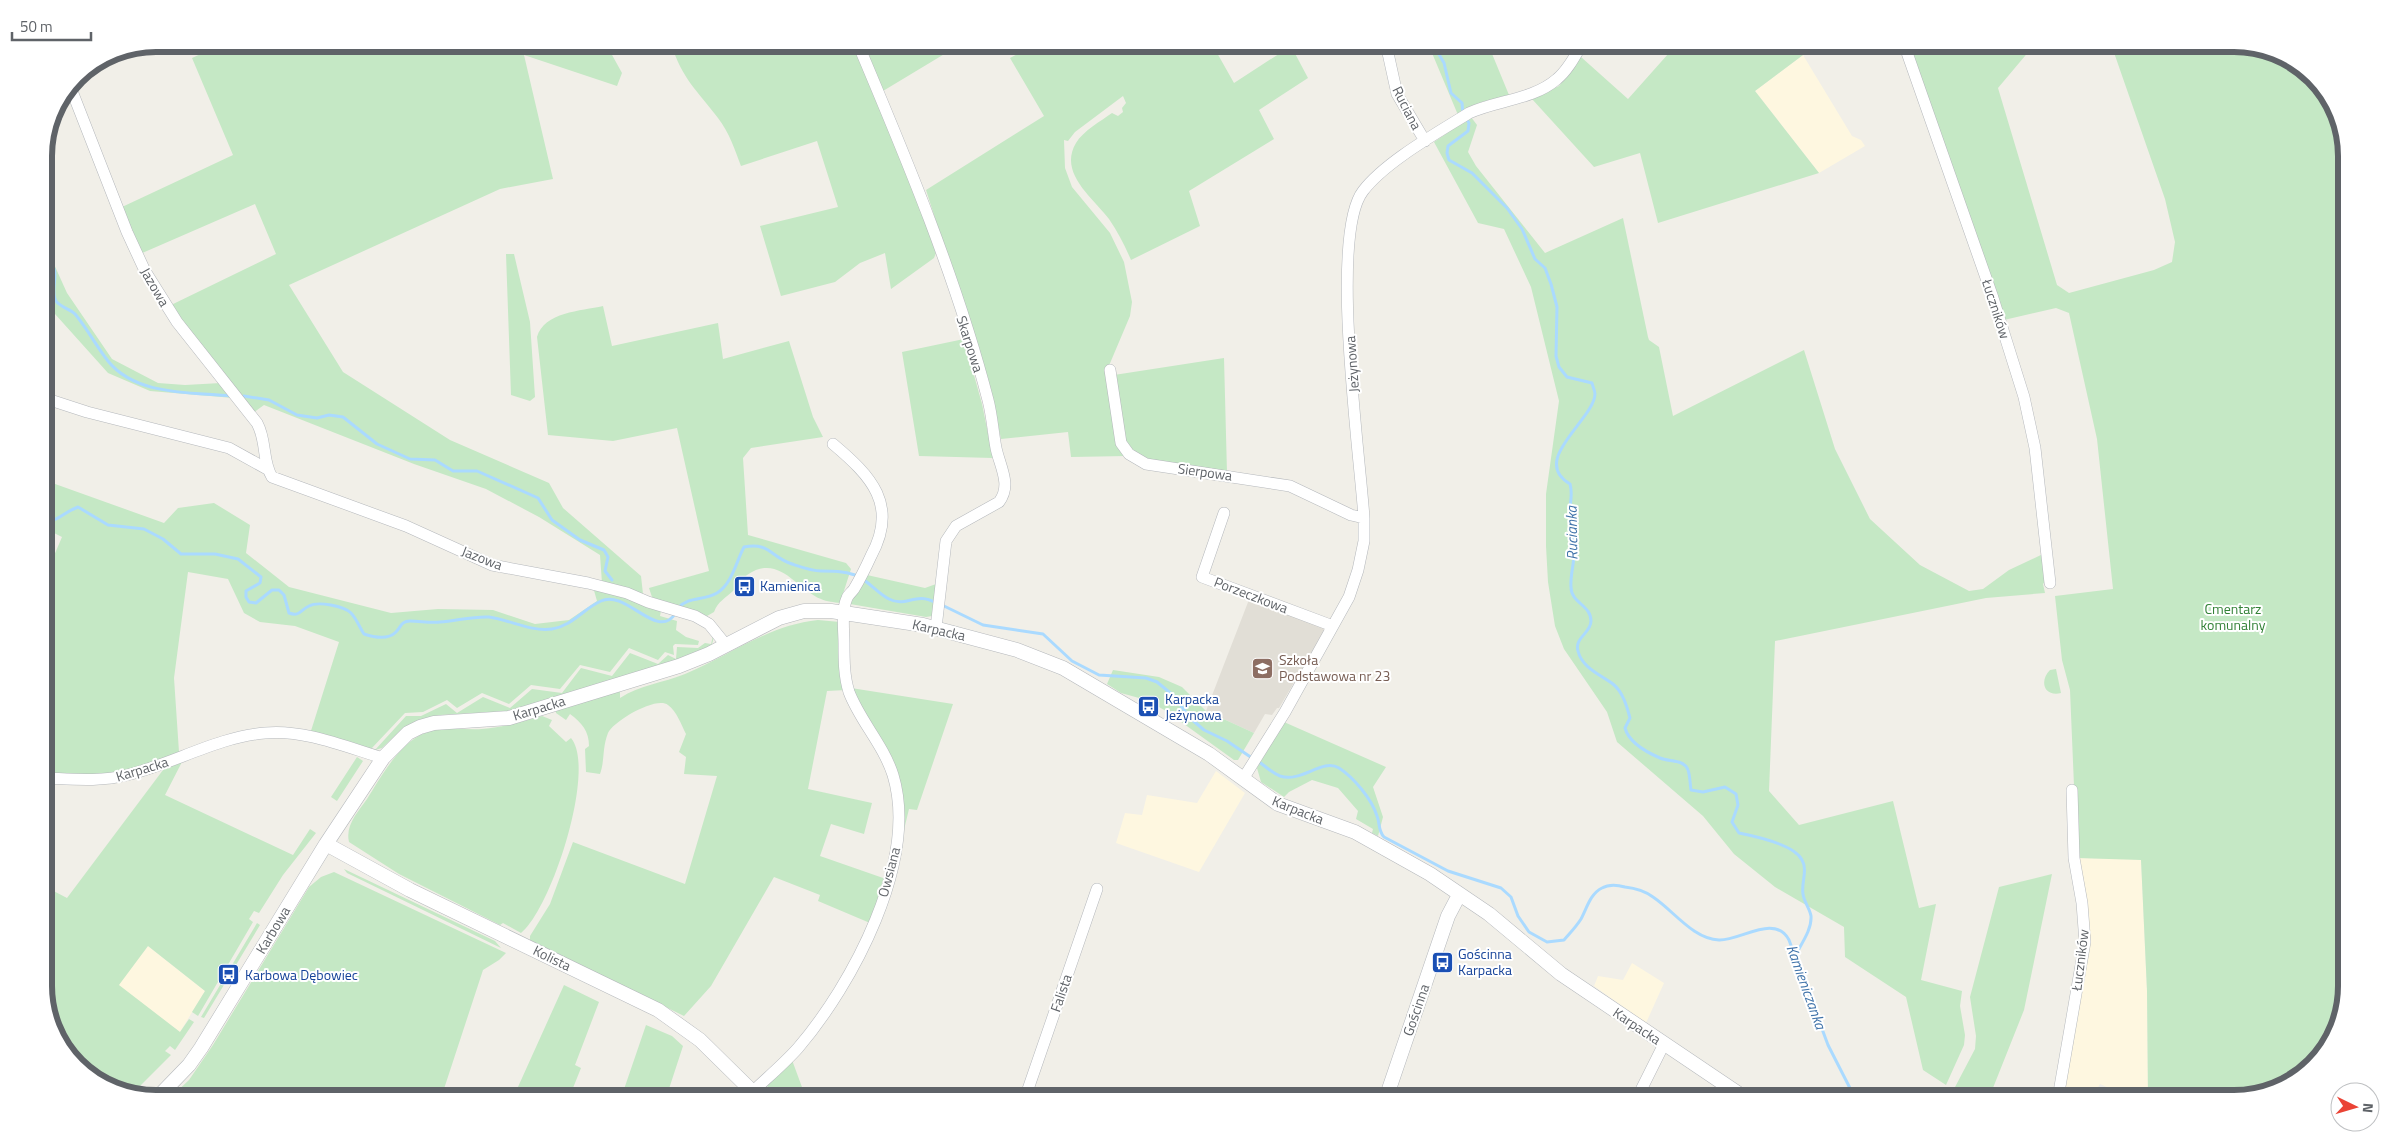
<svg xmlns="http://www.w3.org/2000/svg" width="2390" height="1142" font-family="'Titillium Web',sans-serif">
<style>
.commercial{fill:#fef7e0}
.education{fill:#e1ded6}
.green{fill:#c5e8c5}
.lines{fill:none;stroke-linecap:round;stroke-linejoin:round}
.stream{stroke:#aadaff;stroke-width:3}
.minor-casing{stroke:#b5b8bc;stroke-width:12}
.tertiary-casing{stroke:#b5b8bc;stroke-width:15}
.minor{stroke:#fff;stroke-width:11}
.tertiary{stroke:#fff;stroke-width:14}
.labels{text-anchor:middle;stroke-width:4;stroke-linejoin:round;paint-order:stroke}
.street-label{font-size:14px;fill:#5f6368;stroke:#fff}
.transit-label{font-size:14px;fill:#164399;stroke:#fff;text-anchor:start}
.park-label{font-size:14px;fill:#348238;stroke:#fff}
.education-label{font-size:14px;fill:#785e54;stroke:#fff;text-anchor:start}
.water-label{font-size:15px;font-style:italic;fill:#4174aa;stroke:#fff}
.rim{fill:none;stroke:#5f6368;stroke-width:6}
</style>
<rect width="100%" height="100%" fill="#f1efe8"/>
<path class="commercial" d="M1803,55L1852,136L1861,140L1865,146L1819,173L1755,91Z
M1216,771L1245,793L1199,872L1116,843L1125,813L1142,815L1147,795L1197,803Z
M2077,858L2141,859L2147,991L2148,1098H2131L2100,1084L2092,1098H2060L2083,972Z
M148,946L205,991L180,1032L118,985Z
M1632,963L1664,983L1646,1023L1594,986L1598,976L1623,980Z"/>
<path class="education" d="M1250,597L1321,624L1325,630L1279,708H1277L1272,715L1265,714L1254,733L1206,711Z"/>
<path class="green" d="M222,44H606L622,73L617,86L524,55L553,179L500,189L289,285L343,372L450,440L549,483L563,508L641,576L643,594L640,595L602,583L600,555L539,517L486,489L414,464L264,405L253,413L169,306L276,254L255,204L140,254L122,207L233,155L192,58Z
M671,44H854L916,190L936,253L934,258L891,289L885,253L860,263L835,282L781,296L760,226L838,207L817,141L741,166C735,150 729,132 718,118C696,89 683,80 671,44Z
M862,44H961L883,91Z
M1036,44H1212L1234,83L1291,46L1308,78L1259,110L1274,139L1189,191L1200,226L1131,260C1125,246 1118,232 1109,219C1093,198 1058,173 1076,143C1083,131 1101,121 1112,113L1118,116L1123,112L1122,108L1126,103L1123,96L1075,132L1068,141L1064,140L1065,168L1072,187L1110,233L1124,262L1132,302L1130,316L1108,368L1127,456L1071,457L1068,432L1001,439L991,393L926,190L1044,116L1010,58Z
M1446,44H1488L1509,95L1482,102L1458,115L1432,53Z
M1677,44H1800L1803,55L1755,91L1819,173L1658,223L1640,153L1594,167L1532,99L1559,86L1581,57L1628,99Z
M1908,44H2035L1998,88L2057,285L2069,293L2154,270L2172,262L2175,242L2165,199L2111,44H2234L2283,55L2327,94L2346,149V986L2335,1035L2296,1079L2234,1098H2148L2147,991L2141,860L2077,858L2070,690L2062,660L2055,596L2113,589L2097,439L2069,313L2056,308L2004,320Z
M1471,117L1477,125L1468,152L1476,166L1545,253L1623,218L1648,337L1649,340L1659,347L1673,416L1804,350L1835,449L1870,519L1920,565L1969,591L1983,589L2009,570L2043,554L2047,580L2043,584L2045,593L1986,598L1775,641L1769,791L1799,825L1893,801L1919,908L1936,904L1921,980L1962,991L1960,1006L1965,1035L1964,1045L1946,1085L1923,1070L1906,997L1845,957L1844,927L1775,887L1734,854L1703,816L1617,742L1607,712L1564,649L1555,626L1548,582L1546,546V494L1559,401L1531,287L1504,229L1478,223L1434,142Z
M44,242L67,293L112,359L158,383L185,385L221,383L234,398L150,391L108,373L55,314L44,296Z
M506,254H514L530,322L535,397L530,401L511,395Z
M603,306L612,346L718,323L723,359L789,341L813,417L823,437L751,448L743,458L748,535L846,563L851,569L840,603C834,602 827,602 821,599C795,588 779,553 747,575C741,580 739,586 734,590C726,598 718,601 714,612L707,616L661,602L652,597L649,588L709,571L677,428L613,441L548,435L537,337C544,312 581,311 603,306Z
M964,339L982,404L993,458L919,456L902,352Z
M1224,358L1227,473L1147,461L1127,449L1114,375Z
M44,480L164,523L178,508L214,503L250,525L246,553L289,587L391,613L438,609L493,610L535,624L569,620L597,601L593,587L624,596L661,611L660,616L677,621L676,630L686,637L699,641L698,645L675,644L673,646L674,655L665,652L658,660L629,648L610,672L580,665L560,689L531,685L509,704L482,693L457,708L447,700L423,712L405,713L371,749L310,734L339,642L295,626L260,622L244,613L228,579L188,572L174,678L179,752L129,772L104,776L44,775V579L62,537L44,528Z
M867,575L925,588L936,584L932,616L926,617L850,604Z
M818,620L840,622L846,690L827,691L808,789L872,803L864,834L831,824L820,856L886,879L870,923L818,901L820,895L774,877L711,986L684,1016L530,940V936L550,904L573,842L685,884L717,776L684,774L686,757L679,752L686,734C681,724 677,712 668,705C656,696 614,721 608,733C602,748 605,760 600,774L586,772L585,749L589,746C589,731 582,723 570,714L566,720L556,713V710L620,691V698C640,685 663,683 685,674C730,655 769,625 818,620Z
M713,636C715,649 701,651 691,656L510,711L440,715L422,720L399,732L382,748L375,750L406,716H421L446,704L457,713L483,697L510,708L532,689L562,693L581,668L612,676L630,653L658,664L668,655L676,659L677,647L698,648L705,643L711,644Z
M2056,669L2061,693C2044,697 2039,681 2050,670Z
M1113,670L1159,677L1182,687L1206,711L1254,733L1238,760H1234L1166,711L1141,697L1139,698L1121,693L1107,684Z
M851,688L953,704L917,810L909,809L902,838L900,796Z
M542,716L552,720L549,726L566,742L571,738C597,769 551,910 521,933L503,923L500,925L399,874L349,842C345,825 358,812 367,799C381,777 399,743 425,733C442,726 463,730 482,729C503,727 522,722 542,716Z
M1284,722L1386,767L1373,787L1383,817L1378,836L1372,833L1373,829L1356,819L1358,811L1338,788L1312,780L1289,792L1284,797L1261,782L1257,768Z
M357,757L363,761L337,801L331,797Z
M184,758L165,795L293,855L310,829L316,833L283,875L259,913L254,911L249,919L253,922L198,1016L192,1012L205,991L148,946L119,985L180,1032L189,1019L194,1022L175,1050L170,1046L165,1051L171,1055L133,1093L107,1087L63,1049L44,993V886L67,898L166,766Z
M344,869L495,941L501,948L347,873Z
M334,872L506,953L499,960L483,970L441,1098H170L189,1080L213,1045L309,887L321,877Z
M2052,874L2024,1010L1989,1098H1970L1954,1089L1975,1049L1976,1036L1970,997L1999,887Z
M257,923L260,925L204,1018L201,1017Z
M564,985L599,1002L575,1065L581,1068L569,1098H513Z
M646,1025L672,1036L683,1046L666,1098H621Z
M792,1060L806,1098H770L766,1091L768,1085Z"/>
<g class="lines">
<path class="stream" d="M1433,44L1444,63L1451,93L1462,103L1463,114L1469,123L1468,131L1448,146L1447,153L1449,160L1472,173L1507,208L1522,229L1535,259L1545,268L1551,284L1557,307L1556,356L1559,367L1567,377L1592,383C1593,387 1595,391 1595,394C1594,420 1529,460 1570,484C1573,494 1570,501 1570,511C1569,524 1573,536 1574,549C1575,562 1570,574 1571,587C1571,603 1591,605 1591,621C1591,633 1574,638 1578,651C1582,668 1601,675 1613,684C1623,692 1627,707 1630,718L1625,728C1629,743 1646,752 1660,758C1669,762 1684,759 1688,770C1690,775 1690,784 1691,790L1703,792L1725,787L1736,794L1738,805L1732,822L1739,833C1754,836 1795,845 1802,860C1808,870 1801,883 1803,894C1804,902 1810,909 1811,916C1812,930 1801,944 1795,956
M44,260C65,268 48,288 56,301C60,307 70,309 75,314C87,328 96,346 108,361C136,396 191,392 231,396
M244,396L269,400L297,415L317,418L329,415L343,417L377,444L410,459L435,460L453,471H477L538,498L552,520L580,540L604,550L608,557L605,571L612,580
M44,522C61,520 62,513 78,507L108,525L144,529L163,539L181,554H215L238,559L261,577L260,583L246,591V597L249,602L256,603L272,590H279L284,595L289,613C300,617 300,610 309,606C318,601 344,606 351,613C356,618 360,628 364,634C373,637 388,640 396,632C401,627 401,621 410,621C420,621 430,623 440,622C456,621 473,616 489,617C510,620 531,632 552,629C572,626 583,609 601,601C626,589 657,641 675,614
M942,605L983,625L1043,634L1072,661L1099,675L1146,678L1157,682L1174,696L1190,718L1204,730L1227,741L1252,758
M678,608C689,596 703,601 717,593C732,584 736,562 744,547C770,542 770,557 792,564C801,567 812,571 821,571C833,571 843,571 855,575C868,580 877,593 889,599C906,608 916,591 936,603
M1258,761C1265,766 1272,773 1280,776C1302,783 1322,758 1339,768C1353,777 1372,799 1377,816C1380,823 1378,831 1384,837L1448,871L1501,888L1511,897L1518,916L1529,932L1547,942L1564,940C1570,933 1576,927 1581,919C1587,908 1590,894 1602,888C1609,884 1618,885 1625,887C1634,888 1645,891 1653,897C1674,911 1693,939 1719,940C1740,941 1775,913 1789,940L1828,1045L1855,1098"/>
<defs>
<path id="minor" d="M858,44C907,160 956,277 988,400C992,415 993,432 996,448C1000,467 1012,485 999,502L956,526L946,541L936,628
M1386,44L1397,94L1425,141
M1904,44L1992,295L2024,397L2035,448L2050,583
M70,86L127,232L145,271L177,322L257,423C267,441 262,461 272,477L406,526L492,565L588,583L627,593L648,602L695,616L709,624L726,645
M1110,370L1121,443L1129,454L1146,464L1290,486L1351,515L1364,518
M44,398L87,412L229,448L267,469
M1224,513L1202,577L1333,626
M44,778C72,779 100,782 127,775C173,764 217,737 265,733C304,729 346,747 383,758
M1243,779L1285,712L1349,597L1358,570L1364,541V518C1360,455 1329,235 1363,191C1385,162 1437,133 1469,113C1497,100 1533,100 1557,79C1568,70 1575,56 1582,44
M746,1098C763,1081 782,1066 798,1048C852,985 919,861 893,775C883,744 860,721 849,692C844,676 844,660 844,643C844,630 841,611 847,598C848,595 852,592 854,589C860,579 866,567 871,556C899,505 871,476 833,444
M1025,1098L1097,889
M1637,1098L1664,1044
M2058,1098L2085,942L2082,903L2074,858L2072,790"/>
<path id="tertiary" d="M326,844L410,890L658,1010L700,1040L759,1098
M157,1098L189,1065L201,1048L326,844L383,758L408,733L420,727L434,723L509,718L679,666L709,654L779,618L804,611H831L923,625L1017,650L1063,668L1209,754L1278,804L1355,832L1430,874L1489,914L1561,974L1745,1098
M1386,1098L1448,916L1459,895"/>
</defs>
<use href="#minor" class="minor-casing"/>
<use href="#tertiary" class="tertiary-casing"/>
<use href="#minor" class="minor"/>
<use href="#tertiary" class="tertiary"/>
</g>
<defs>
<symbol id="bus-square" viewBox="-11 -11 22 22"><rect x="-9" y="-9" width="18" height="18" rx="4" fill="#1a4fb4" stroke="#fff"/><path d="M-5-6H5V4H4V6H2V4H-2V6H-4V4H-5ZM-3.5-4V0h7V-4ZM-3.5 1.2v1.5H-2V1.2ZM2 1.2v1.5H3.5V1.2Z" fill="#fff"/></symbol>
<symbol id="school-square" viewBox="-11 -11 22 22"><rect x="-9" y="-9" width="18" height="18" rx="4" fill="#8d6e63" stroke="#fff"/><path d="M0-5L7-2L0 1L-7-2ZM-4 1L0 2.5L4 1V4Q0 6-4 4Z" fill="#fff"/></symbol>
</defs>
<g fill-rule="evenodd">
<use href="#bus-square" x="732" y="574" width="25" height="25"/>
<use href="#school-square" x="1250" y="656" width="25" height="25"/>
<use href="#bus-square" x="1136" y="694" width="25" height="25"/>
<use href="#bus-square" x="1430" y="950" width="25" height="25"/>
<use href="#bus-square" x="216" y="962" width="25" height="25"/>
</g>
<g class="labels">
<g class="street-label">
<text transform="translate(1407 108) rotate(63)" y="5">Ruciana</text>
<text transform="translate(155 287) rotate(60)" y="5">Jazowa</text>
<text transform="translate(1996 309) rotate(72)" y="5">Łuczników</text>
<text transform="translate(970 344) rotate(72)" y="5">Skarpowa</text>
<text transform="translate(1352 364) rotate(-94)" y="5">Jeżynowa</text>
<text transform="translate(1205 472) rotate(8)" y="5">Sierpowa</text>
<text transform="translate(482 558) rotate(21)" y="5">Jazowa</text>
<text transform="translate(1251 595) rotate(21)" y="5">Porzeczkowa</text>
<text transform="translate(939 630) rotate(13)" y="5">Karpacka</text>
<text transform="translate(539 708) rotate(-17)" y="5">Karpacka</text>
<text transform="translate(142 769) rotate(-17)" y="5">Karpacka</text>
<text transform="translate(1298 810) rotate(22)" y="5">Karpacka</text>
<text transform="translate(889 872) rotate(-75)" y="5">Owsiana</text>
<text transform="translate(273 930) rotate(-59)" y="5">Karbowa</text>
<text transform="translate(552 958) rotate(26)" y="5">Kolista</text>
<text transform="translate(2080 960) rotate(-83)" y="5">Łuczników</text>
<text transform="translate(1061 993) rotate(-71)" y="5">Falista</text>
<text transform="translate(1416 1010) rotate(-71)" y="5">Gościnna</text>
<text transform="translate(1637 1026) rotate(34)" y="5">Karpacka</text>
</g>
<g class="transit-label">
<text x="760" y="591">Kamienica</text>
<text x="1165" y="704">Karpacka<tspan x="1165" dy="16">Jeżynowa</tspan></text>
<text x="1458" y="959">Gościnna<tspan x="1458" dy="16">Karpacka</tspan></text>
<text x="245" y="980">Karbowa Dębowiec</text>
</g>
<g class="park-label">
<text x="2233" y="614">Cmentarz<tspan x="2233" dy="16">komunalny</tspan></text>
</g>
<g class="education-label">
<text x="1279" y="665">Szkoła<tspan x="1279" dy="16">Podstawowa nr 23</tspan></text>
</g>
<g class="water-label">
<text transform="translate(1572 533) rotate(-91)" y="5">Rucianka</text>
<text transform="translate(1806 987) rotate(70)" y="5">Kamieniczanka</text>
</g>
</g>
<path d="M0 0H2390V1142H0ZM156 52H2234A104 104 0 0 1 2338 156V986A104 104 0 0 1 2234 1090H156A104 104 0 0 1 52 986V156A104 104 0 0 1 156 52Z" fill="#fff" fill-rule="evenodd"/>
<path class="rim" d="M156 52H2234A104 104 0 0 1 2338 156V986A104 104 0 0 1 2234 1090H156A104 104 0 0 1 52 986V156A104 104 0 0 1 156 52Z"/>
<g transform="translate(2355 1107) rotate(95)"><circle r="24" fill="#ffffff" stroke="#bfc1c3"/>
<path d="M0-4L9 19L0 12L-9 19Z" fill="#ea4335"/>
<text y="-8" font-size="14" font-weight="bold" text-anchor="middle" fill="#5f6368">N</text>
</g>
<path d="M12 32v8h79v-8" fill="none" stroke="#5f6368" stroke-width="2.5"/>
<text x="20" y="32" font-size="15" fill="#5f6368" stroke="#ffffff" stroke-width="4" paint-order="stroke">50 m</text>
</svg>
